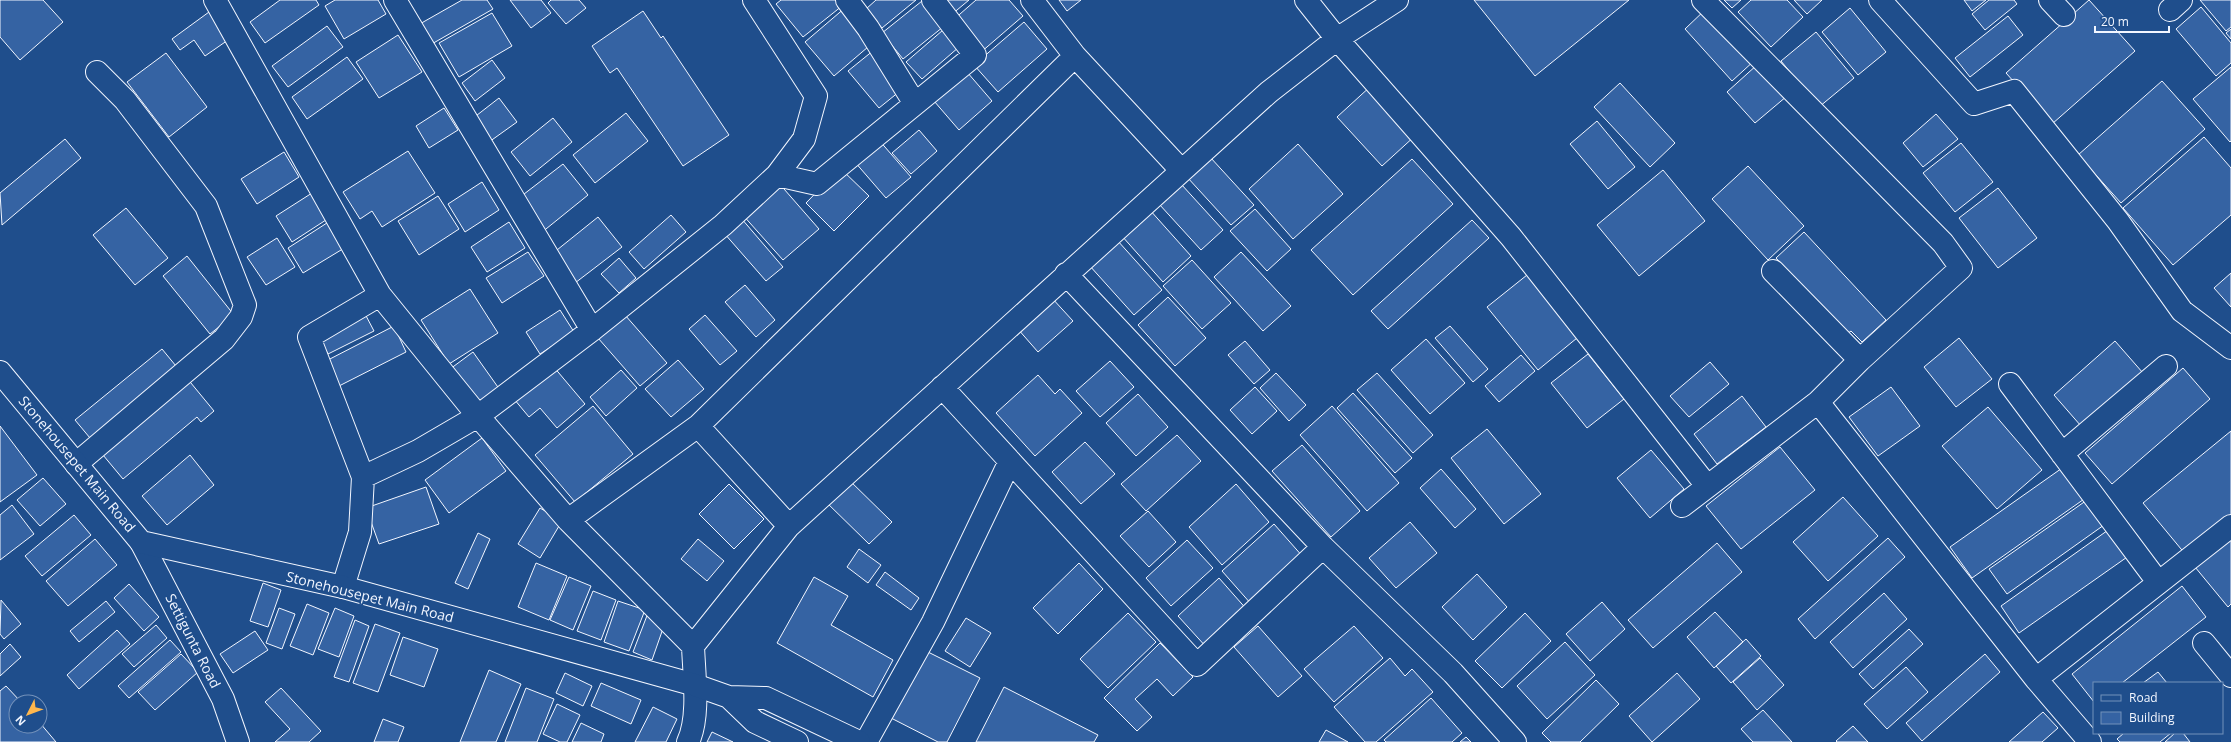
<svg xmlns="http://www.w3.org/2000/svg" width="2231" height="742" font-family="'Open Sans',sans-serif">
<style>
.building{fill:#3563a3;stroke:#f2f6ff}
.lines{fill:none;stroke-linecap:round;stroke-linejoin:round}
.minor-casing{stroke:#f2f6ff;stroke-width:24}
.major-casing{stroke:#f2f6ff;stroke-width:24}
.minor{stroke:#1f4e8c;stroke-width:22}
.major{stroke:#1f4e8c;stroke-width:22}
.labels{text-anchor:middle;stroke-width:3;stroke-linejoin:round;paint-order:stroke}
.street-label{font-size:14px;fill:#f2f6ff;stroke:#1f4e8c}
</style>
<rect width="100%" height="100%" fill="#1f4e8c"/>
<path class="building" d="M0,0H43L63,22L20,60L0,37Z
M280,0H316L319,5L265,43L250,22Z
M335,0H378L386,14L344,39L325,6Z
M462,0H487L493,9L430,45L418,25Z
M510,0H541L551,13L531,28Z
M551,0H579L586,8L566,24L548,3Z
M781,0H846L847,2L803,37L776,4Z
M876,0H916L882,28L866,9Z
M937,0H969L951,15Z
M976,0H1009L1023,16L980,53L952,21Z
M1059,0H1081L1067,11Z
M1474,0H1629L1535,76Z
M1724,0H1741L1732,8Z
M1751,0H1787L1803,17L1771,47L1738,12Z
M1794,0H1822L1807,14Z
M1964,0H1986L1972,11Z
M1989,0H2014L2017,4L1985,30L1972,14Z
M2089,0L2135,51L2052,124L2006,73Z
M2200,0H2231V27L2226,31Z
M922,1L943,27L903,59L882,33Z
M846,7L875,41L834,76L805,42Z
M2201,7L2231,43V63L2216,76L2176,29Z
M1707,8L1755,60L1732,81L1685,29Z
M1850,8L1886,52L1858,75L1822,32Z
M643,11L661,38L663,36L729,135L683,166L617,68L610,73L592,46Z
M209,12L228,40L205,56L194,40L180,50L172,39Z
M492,13L512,46L459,77L439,43Z
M2008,16L2023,35L1970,77L1955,58Z
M1024,22L1047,49L998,92L974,65Z
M327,26L343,47L288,87L272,66Z
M2231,29V39L2226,33Z
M943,30L959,47L922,79L906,62Z
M1816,32L1854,78L1819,107L1781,61Z
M398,35L422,72L379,98L356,62Z
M874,50L905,87L879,108L848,71Z
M166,53L207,107L169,137L127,82Z
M347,57L363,79L307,119L292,97Z
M492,60L505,78L475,101L462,83Z
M1758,64L1787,96L1755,123L1727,92Z
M2231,67V141L2230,142L2193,99Z
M967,72L992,101L959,130L934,101Z
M2162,81L2205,129L2121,203L2078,155Z
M1620,83L1675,143L1650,167L1594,107Z
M1372,85L1416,135L1382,166L1337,117Z
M499,98L517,122L489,142L472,119Z
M444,108L458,130L429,148L416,126Z
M626,113L648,141L595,183L573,155Z
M1936,114L1958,139L1923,167L1903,143Z
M553,118L572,142L530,176L511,152Z
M1597,121L1635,167L1608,189L1570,144Z
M919,130L937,151L911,174L892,153Z
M2204,137L2231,168V215L2173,265L2123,208Z
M65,139L81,158L2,225L0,193Z
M878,139L911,177L886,198L854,161Z
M1961,143L1993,182L1955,212L1923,173Z
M1298,144L1343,194L1293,239L1249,189Z
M408,151L435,193L382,227L372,211L360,219L343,192Z
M284,152L299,177L257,204L241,179Z
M1210,157L1254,205L1231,225L1187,177Z
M1412,159L1453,204L1353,295L1311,250Z
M563,164L588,195L541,233L515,201Z
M1748,166L1804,226L1768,260L1712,199Z
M840,168L869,196L834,231L806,203Z
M1663,170L1705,221L1639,276L1597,225Z
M777,181L819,229L783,260L741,213Z
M482,182L499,210L465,232L448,204Z
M1181,184L1223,230L1201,250L1159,204Z
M1998,188L2037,238L1998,268L1959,218Z
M312,193L329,218L292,242L276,216Z
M438,196L459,229L419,255L398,221Z
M126,208L168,258L135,285L93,235Z
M1149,209L1191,256L1163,282L1121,235Z
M1255,209L1291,249L1267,271L1230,231Z
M671,215L686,232L644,269L629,252Z
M598,217L622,247L575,283L552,254Z
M741,218L783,267L766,281L724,233Z
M1472,220L1489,238L1388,329L1371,311Z
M330,221L346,247L303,273L288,248Z
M509,222L525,248L487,272L471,247Z
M1804,232L1886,320L1862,342L1851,331L1847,334L1776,258Z
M277,238L295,267L266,285L247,257Z
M1117,240L1162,290L1134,315L1089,265Z
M528,252L544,276L502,303L486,278Z
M1241,252L1291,306L1263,331L1214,277Z
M187,256L234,315L210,334L163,276Z
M619,258L636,278L619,293L601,274Z
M1192,260L1231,303L1202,329L1163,286Z
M2231,273V307L2214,288Z
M1527,275L1577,338L1538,370L1487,307Z
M745,285L775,320L756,337L725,302Z
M470,289L498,333L449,364L421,320Z
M1051,297L1073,321L1038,352L1017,328Z
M1168,297L1206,338L1175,366L1138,325Z
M560,310L574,332L540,354L526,332Z
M364,312L374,331L328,354L318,335Z
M625,315L667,363L640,386L598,338Z
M705,315L737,351L720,365L689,329Z
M394,326L406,352L339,386L326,361Z
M1450,326L1488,369L1473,382L1435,338Z
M1959,338L1992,379L1956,407L1924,367Z
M1426,339L1465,383L1430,414L1391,370Z
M1245,341L1270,370L1254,384L1228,355Z
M2115,341L2143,373L2081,426L2054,395Z
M162,349L176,366L90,438L75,420Z
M473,352L500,390L473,409L446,372Z
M1588,354L1624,399L1587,428L1551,383Z
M1521,355L1535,371L1499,402L1485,386Z
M678,360L704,389L671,417L645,389Z
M1110,361L1134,387L1100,417L1076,391Z
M1710,362L1729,384L1689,417L1670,396Z
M553,366L585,404L557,428L540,408L529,417L514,399Z
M2183,368L2210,399L2112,484L2085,453Z
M621,370L637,388L606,416L590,397Z
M1276,373L1306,405L1289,421L1260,388Z
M1377,373L1433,435L1413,453L1357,390Z
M1038,375L1055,394L1060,389L1082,413L1035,456L996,413Z
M186,377L214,411L201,422L197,417L123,479L98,449Z
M1255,387L1277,411L1252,434L1230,410Z
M1891,387L1920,426L1878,456L1849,417Z
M1353,393L1412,458L1395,473L1337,408Z
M1138,394L1168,427L1136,456L1106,423Z
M1742,396L1766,427L1717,464L1694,434Z
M593,406L633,454L575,502L535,455Z
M1332,406L1399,483L1367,511L1300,435Z
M1988,407L2042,470L1997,509L1942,446Z
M0,426L37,475L0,502Z
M1487,429L1541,494L1504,524L1451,458Z
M2231,431V518L2186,555L2143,503Z
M1177,435L1201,461L1146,511L1121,484Z
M482,438L506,471L449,513L425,480Z
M1085,442L1115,474L1081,504L1052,472Z
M1302,445L1360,511L1331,537L1272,471Z
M1780,447L1815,490L1741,549L1706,506Z
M1651,450L1684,489L1650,518L1617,478Z
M190,455L214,485L167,525L142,496Z
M2065,466L2087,497L1972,578L1950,547Z
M1441,469L1476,509L1455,528L1420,488Z
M846,477L892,522L869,544L824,500Z
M43,478L66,504L40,526L17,500Z
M729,484L764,519L734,549L699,514Z
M1236,484L1269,522L1222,565L1189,527Z
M426,487L439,524L379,544L366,508Z
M1843,497L1878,536L1828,581L1793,542Z
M2087,500L2104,525L2007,594L1989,569Z
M12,505L34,534L0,560V515Z
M540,508L562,521L540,558L518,544Z
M1148,511L1176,542L1149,567L1120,536Z
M74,515L91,535L42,576L25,556Z
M1410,522L1437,553L1396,588L1369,558Z
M1274,524L1304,558L1252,605L1222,571Z
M2111,528L2130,555L2019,633L2001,606Z
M478,533L490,539L468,589L455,583Z
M2231,537V604L2228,607L2195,567Z
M1888,538L1905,557L1815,639L1798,619Z
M95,539L117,565L68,606L46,581Z
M698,539L724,561L707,581L681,559Z
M1187,540L1213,568L1171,606L1146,578Z
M1717,543L1742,572L1653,648L1628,620Z
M859,549L881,565L868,583L847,567Z
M536,563L567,576L549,620L518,607Z
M1079,563L1103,589L1058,634L1033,608Z
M885,572L919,598L911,610L876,585Z
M1477,574L1507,607L1473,640L1442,607Z
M569,577L591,586L573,630L550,620Z
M814,577L848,596L831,625L893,660L873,697L777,643Z
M1219,578L1249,612L1208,649L1178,616Z
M263,583L281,590L268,627L250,621Z
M129,584L159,617L144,631L114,598Z
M2182,586L2206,617L2122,683H2094V702L2072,674Z
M593,591L616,600L601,640L577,631Z
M1884,593L1907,619L1853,668L1830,642Z
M1,600L21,624L4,639L0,634Z
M106,601L115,612L79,642L70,631Z
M618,601L645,610L629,651L604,642Z
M1602,602L1625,629L1590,661L1566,634Z
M307,604L329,613L313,655L290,646Z
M279,608L295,614L282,649L266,643Z
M335,608L354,616L339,657L318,649Z
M1715,612L1743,642L1714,668L1687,637Z
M648,613L666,620L652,660L633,652Z
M1128,613L1156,642L1108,688L1080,659Z
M1525,613L1551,641L1502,688L1475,661Z
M966,618L991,633L970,667L945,651Z
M355,620L369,626L349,682L334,677Z
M375,624L400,633L378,692L353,683Z
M156,625L167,638L134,667L122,654Z
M1258,626L1302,676L1278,697L1234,647Z
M1354,626L1383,658L1334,702L1304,669Z
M1909,629L1923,644L1873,689L1859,674Z
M117,630L130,644L79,689L67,675Z
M255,631L268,650L233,673L220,654Z
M403,637L438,649L424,687L390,675Z
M1746,639L1761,656L1731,683L1716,666Z
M170,640L181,652L129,698L118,686Z
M1565,642L1595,675L1547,719L1517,686Z
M1160,643L1193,677L1173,696L1157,679L1135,699L1152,717L1137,731L1104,698Z
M10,644L21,657L0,676V654Z
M926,651L980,678L947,742H938L891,718Z
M181,654L198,672L155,710L138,692Z
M1985,654L2000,672L1922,741L1906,723Z
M1390,658L1405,676L1412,669L1433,692L1376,742H1365L1334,707Z
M1760,658L1784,685L1757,710L1733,682Z
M1906,667L1928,692L1887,729L1864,704Z
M489,670L521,684L496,742H460Z
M2158,672L2167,683H2143Z
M565,673L592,686L583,706L556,693Z
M1677,673L1700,699L1652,742L1629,716Z
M1596,680L1619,704L1580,742H1551L1542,733Z
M601,683L641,700L631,724L591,706Z
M6,686L21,702H16V726H40V723L56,742H0V691Z
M1004,687L1098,735L1094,742H976Z
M281,688L321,731L309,742H275L290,729L265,702Z
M526,688L554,699L537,742H505Z
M1431,698L1462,733L1452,742H1386L1384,740Z
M557,704L580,715L567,742H560L543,734Z
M653,707L677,719L666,742H635Z
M1763,710L1792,742H1753L1741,729Z
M2043,712L2058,728L2042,742H2009Z
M383,719L404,727L398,742H374Z
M581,723L604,734L601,742H572Z
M1853,726L1868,742H1837L1836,741Z
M1326,730L1348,742H1319Z
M712,732L733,742H707Z
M2124,733H2171L2160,742H2120L2117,739Z
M2175,733H2183L2190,742H2165Z
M1466,737L1471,742H1460Z"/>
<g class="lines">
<defs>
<path id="minor" d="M215,0L380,295L478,416L568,520L693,646C694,674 700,717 688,742
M395,0L592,330
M847,0L868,28L915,104
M1306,0L1337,39L1511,237L1707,486
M1880,0L1974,104L2014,91L2118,221L2182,311L2231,348
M2050,0L2064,15
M2170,10L2181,0
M1075,56L1181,170
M777,175L817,184L975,55L933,0
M1773,271L1860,360
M1066,274L1323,547L1453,673L1515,742
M2010,384L2158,582
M942,387L1197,665L1323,547
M1818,402L2036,679L2090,742
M698,426L1075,56L1032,0
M2062,454L2166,366
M76,464L224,339L241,317L245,305L206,206L125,100L97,72
M363,477L418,451L478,416L592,330L723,225L777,175L804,139L816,96L754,0
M1682,506L1818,402L1860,360L1961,268L1943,243L1703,0
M568,520L698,426L789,526
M141,542L223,699L238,742
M343,587L360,532L363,477L309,337L380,295
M2204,643L2231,676
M693,646L789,526L1269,92L1337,39L1397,0
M2036,679L2231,526
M866,742L933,622L1010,461"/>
<path id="major" d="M0,372L141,542L343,587L695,685L729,697L755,722L797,742
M729,697L766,698L859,742"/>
</defs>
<use href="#minor" class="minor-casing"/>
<use href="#major" class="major-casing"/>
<use href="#minor" class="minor"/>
<use href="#major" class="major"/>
</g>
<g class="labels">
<g class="street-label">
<text transform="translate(77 464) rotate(50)" y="5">Stonehousepet Main Road</text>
<text transform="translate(370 597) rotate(14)" y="5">Stonehousepet Main Road</text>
<text transform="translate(193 641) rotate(63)" y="5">Settigunta Road</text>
</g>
</g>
<rect x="2093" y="682" width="130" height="52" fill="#1f4e8c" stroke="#7391ba"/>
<rect x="2101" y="695" width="20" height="6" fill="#1f4e8c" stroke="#7391ba"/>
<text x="2129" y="702" font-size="12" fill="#f2f6ff">Road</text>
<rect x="2101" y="712" width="20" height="12" fill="#3563a3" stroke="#7391ba"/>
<text x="2129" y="722" font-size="12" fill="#f2f6ff">Building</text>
<g transform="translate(28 714) rotate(228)"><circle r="19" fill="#1f4e8c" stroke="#7391ba"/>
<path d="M0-3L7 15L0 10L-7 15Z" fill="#ffb74d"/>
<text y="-6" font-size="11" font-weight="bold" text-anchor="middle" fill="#f2f6ff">N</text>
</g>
<path d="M2095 26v6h74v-6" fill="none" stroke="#f2f6ff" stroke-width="2"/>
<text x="2101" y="26" font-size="12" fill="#f2f6ff" stroke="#1f4e8c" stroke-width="3" paint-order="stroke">20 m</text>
</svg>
